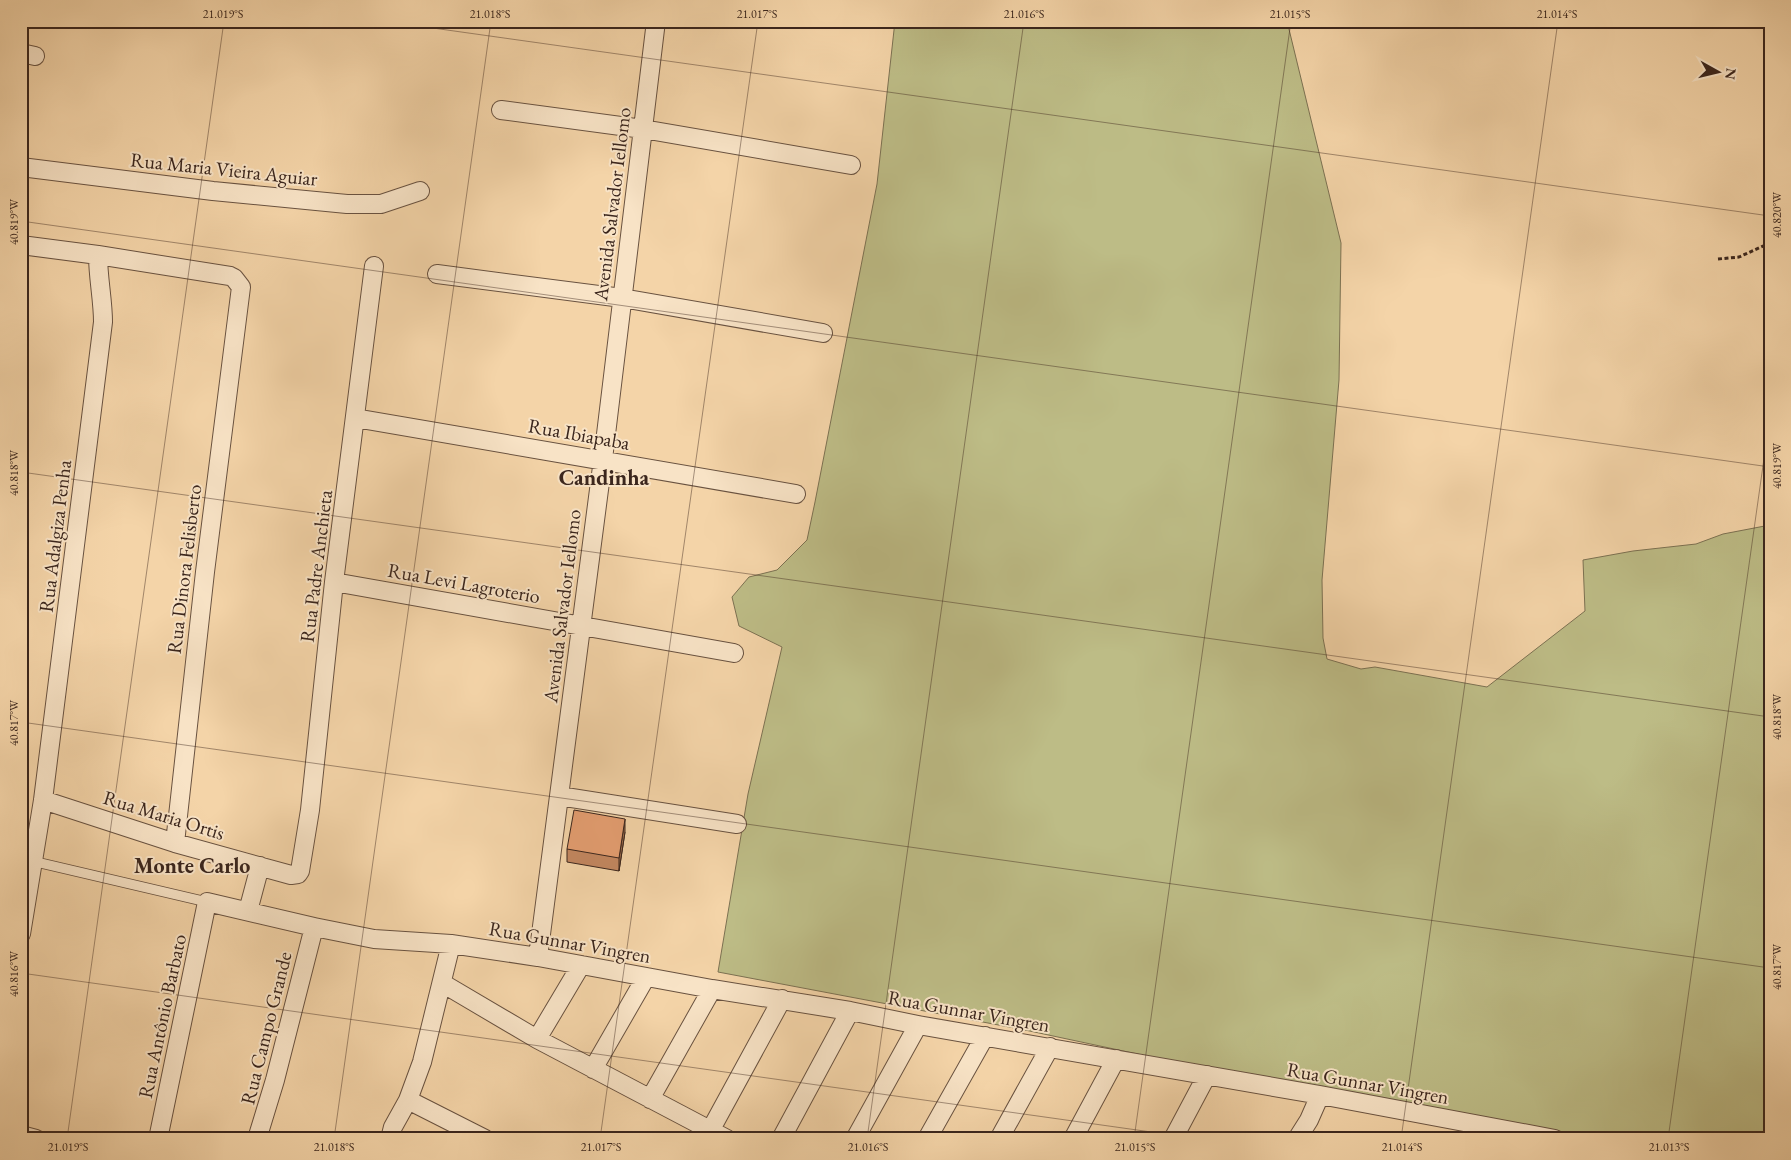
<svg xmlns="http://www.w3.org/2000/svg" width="1791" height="1160" font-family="'EB Garamond',serif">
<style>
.green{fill:#bdbc86;stroke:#7c7152}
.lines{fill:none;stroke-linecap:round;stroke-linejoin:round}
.lane-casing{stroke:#695240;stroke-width:11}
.street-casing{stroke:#695240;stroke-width:20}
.path{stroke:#3b261d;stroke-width:3;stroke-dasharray:4 2.5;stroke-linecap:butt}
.lane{stroke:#f8e3c6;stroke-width:9}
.street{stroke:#f8e3c6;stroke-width:18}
.wall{fill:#c38760;stroke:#3b261d}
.shaded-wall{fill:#9f6e4e;stroke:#3b261d}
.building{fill:#e39d70;stroke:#3b261d}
.ticks{fill:none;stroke:#3b261d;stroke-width:1;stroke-opacity:0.45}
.labels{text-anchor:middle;stroke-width:4;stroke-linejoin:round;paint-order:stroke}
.street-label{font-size:20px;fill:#3b261d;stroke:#f8e3c6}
.quarter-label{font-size:22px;font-weight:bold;fill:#3b261d;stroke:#f8e3c6}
.neatline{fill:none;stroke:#3b261d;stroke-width:2}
.ticks-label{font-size:12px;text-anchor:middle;fill:#3b261d}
</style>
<rect width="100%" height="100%" fill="#f4d4a8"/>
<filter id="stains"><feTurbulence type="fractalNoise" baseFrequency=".004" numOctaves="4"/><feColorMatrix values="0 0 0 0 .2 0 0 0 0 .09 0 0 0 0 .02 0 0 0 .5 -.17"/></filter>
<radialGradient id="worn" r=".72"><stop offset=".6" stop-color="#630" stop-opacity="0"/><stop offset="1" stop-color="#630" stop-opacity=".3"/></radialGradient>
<path class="green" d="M895,21H1287L1341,243L1339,380L1322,580L1323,638L1327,659L1361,669L1375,667L1487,687L1585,611L1583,560L1633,551L1696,544L1723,534L1770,525V1139H1596L1306,1090L1025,1030L718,972L748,794L782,647L739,626L732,597L749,577L777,570L807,540L815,502L877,184Z"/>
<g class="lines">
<defs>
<path id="lane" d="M32,861L207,902"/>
<path id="street" d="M21,53L35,56
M501,110L643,129L851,165
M21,167L213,191L347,204H381L420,191
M21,245L98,255
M437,274L622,298L823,333
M355,418L796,494
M334,582L734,653
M559,796L737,824
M43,800L175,843L291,875L298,874L300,871L310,810L334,582L374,266
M248,911L260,866
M21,934L43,800L103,322C103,300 98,278 98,255L230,276L234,278L241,287L205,572L175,843
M538,957L603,459L656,21
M442,983L537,1039L727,1139
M537,1039L581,965
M593,1069L646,977
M650,1099L712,989
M408,1100L485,1139
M710,1131L782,999
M21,1135L36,1139
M158,1139L207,902L314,927L374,939L451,944L538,957L712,989L850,1011L918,1025L1320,1095L1555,1139
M257,1139L275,1080L314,927
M390,1139L393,1127L408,1100L422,1062L451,944
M781,1139L850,1011
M855,1139L918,1025
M927,1139L985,1036
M999,1139L1050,1047
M1073,1139L1116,1059
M1173,1139L1207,1075
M1297,1139L1309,1120L1320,1095"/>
</defs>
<use href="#lane" class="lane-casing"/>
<use href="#street" class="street-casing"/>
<path class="path" d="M1718,259L1739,257L1770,243"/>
<use href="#lane" class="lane"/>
<use href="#street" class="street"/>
</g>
<path class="wall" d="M625,832L619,871L567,862V849Z"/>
<path class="shaded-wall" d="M625,819V832L619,871V858Z"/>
<path class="building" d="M574,810L625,819L619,858L567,849Z"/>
<path class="ticks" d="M383,21L1770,216M21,221L1770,467M21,472L1770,717M21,722L1770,968M21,973L1201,1139M67,1139L224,21M334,1139L491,21M600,1139L758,21M867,1139L1024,21M1134,1139L1291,21M1401,1139L1558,21M1668,1139L1770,416"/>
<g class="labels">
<g class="street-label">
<text transform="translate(224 169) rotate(6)" y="7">Rua Maria Vieira Aguiar</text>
<text transform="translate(612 204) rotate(-83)" y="7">Avenida Salvador Iellomo</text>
<text transform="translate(579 434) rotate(10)" y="7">Rua Ibiapaba</text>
<text transform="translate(55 536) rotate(-83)" y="7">Rua Adalgiza Penha</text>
<text transform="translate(316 566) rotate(-83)" y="7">Rua Padre Anchieta</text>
<text transform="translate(184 569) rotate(-83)" y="7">Rua Dinora Felisberto</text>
<text transform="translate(464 583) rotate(10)" y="7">Rua Levi Lagroterio</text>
<text transform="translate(562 606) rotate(-83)" y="7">Avenida Salvador Iellomo</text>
<text transform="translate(164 815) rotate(17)" y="7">Rua Maria Ortis</text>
<text transform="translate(570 942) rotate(10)" y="7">Rua Gunnar Vingren</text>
<text transform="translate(969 1011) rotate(10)" y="7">Rua Gunnar Vingren</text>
<text transform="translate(162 1016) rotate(-78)" y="7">Rua Antônio Barbato</text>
<text transform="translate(266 1028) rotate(-76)" y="7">Rua Campo Grande</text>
<text transform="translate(1368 1083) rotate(10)" y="7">Rua Gunnar Vingren</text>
</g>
<g class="quarter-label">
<text x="604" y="485">Candinha</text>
<text x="192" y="873">Monte Carlo</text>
</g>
</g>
<rect width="1791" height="1160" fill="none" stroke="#f4d4a8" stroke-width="55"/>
<g transform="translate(1718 72) rotate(98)" stroke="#f8e3c6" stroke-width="4" paint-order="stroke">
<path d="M0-4L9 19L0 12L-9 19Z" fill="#3b261d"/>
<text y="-8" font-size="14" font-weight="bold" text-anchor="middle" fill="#3b261d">N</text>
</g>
<rect x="28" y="28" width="1736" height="1104" class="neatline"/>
<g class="ticks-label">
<text x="223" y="18">21.019°S</text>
<text x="490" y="18">21.018°S</text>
<text x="757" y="18">21.017°S</text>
<text x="1024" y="18">21.016°S</text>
<text x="1290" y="18">21.015°S</text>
<text x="1557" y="18">21.014°S</text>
<text transform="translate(1777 215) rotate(-90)" y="4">40.820°W</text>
<text transform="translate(14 222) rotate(-90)" y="4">40.819°W</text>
<text transform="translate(1777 466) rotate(-90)" y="4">40.819°W</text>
<text transform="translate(14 473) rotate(-90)" y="4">40.818°W</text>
<text transform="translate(1777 717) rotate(-90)" y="4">40.818°W</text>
<text transform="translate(14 723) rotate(-90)" y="4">40.817°W</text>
<text transform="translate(1777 967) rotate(-90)" y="4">40.817°W</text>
<text transform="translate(14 974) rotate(-90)" y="4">40.816°W</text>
<text x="68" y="1151">21.019°S</text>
<text x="334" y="1151">21.018°S</text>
<text x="601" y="1151">21.017°S</text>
<text x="868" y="1151">21.016°S</text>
<text x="1135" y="1151">21.015°S</text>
<text x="1402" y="1151">21.014°S</text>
<text x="1669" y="1151">21.013°S</text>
</g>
<rect width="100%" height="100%" filter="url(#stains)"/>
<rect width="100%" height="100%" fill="url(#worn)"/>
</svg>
